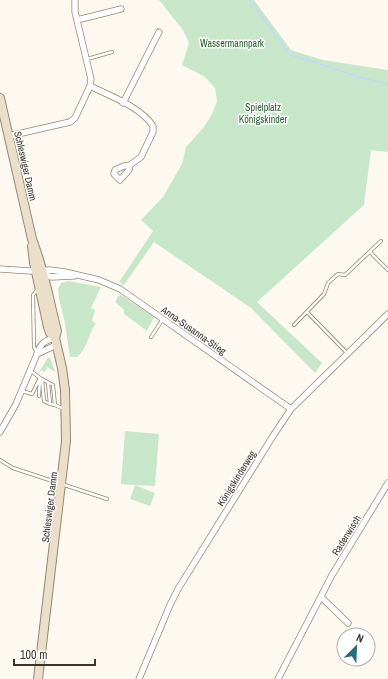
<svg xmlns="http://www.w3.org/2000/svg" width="388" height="679" font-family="'Archivo Narrow',sans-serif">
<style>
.green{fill:#c8e7ca}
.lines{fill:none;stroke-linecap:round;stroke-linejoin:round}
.stream{stroke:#c4d7f9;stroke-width:1.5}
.service-casing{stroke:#928773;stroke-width:4}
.minor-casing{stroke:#928773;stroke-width:7}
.secondary-casing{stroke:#928773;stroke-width:10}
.service{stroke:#fff;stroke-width:2.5}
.minor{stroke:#fff;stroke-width:5.5}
.secondary{stroke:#ebdfc9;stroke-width:8}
.labels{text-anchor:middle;stroke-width:3;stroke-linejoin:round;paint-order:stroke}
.park-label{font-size:10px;fill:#2a6031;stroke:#fff}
.street-label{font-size:10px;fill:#38332b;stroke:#fff}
</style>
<rect width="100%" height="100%" fill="#fef9f0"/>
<path class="green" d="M159,0H254L291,50L323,60L388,70V152L371,150L364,205L257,302L322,363L315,373L251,308L154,242L124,285L119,282L153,231L141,220L163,197L182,164L186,147L204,127L212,114L217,101L215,88L205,77L182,65L189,43L183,30Z
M68,281L101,287L91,308L95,310L92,321L96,323C88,335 87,349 77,357H70L64,318L59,299L58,289L61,283Z
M121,295L154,317L147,331L124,314V310L115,302L118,296Z
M48,357L51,359L55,372L47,367L45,372L41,370L39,374H38Z
M125,431L159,434L155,486L135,485L155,493L150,506L130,499L135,485L121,484Z"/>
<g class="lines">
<path class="stream" d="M250,0L290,55L308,60L359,77L388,84"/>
<defs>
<path id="service" d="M87,59L112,52
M370,252L388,270
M307,312L347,353
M294,325L324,294L328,283L338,274L345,275L381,241
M151,337L163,319
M37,353L34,347L33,295L38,289
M40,378L53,385L55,405L64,409
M42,380L44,401L50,404
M48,383L50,404L55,405
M22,391L32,394L40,378L31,371
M39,396L40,378
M0,460L13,468L107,499"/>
<path id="minor" d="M77,20L121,9
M90,86C110,96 141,107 153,126V132L141,157L130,165L124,166L115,170L114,174L120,180L129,170L130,165
M123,103L159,32
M9,136L70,122L75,118L90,86L91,79L75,12V0
M0,269L30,271L50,270L65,272L99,280L120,289L291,409
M41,274L52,277L74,276
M37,354L56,345
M0,432L16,404L37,354C40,344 45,340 55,338
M321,597L348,623
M139,679L170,605L178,589L273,436L291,409L388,314
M278,679L332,575L388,483"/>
<path id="secondary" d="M0,98L32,239C44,269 49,300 57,331L55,338L62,368L65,390L66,441L38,679
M32,246L34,263L48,327L50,333L55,338"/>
</defs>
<use href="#service" class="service-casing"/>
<use href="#minor" class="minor-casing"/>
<use href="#secondary" class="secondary-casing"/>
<use href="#service" class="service"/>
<use href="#minor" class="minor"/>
<use href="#secondary" class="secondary"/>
</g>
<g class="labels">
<g class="park-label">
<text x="232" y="47">Wassermannpark</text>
<text x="263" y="111">Spielplatz<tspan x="263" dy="12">Königskinder</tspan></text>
</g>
<g class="street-label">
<text transform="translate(26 166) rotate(77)" y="4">Schleswiger Damm</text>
<text transform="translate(194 330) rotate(35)" y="4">Anna-Susanna-Stieg</text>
<text transform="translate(236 478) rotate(-58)" y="4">Königskinderweg</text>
<text transform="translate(49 507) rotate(-83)" y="4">Schleswiger Damm</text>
<text transform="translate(346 535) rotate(-58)" y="4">Radenwisch</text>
</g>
</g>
<g transform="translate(356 647) rotate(24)"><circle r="19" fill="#ffffff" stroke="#afadaa"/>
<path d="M0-3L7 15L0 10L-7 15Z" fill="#266d7a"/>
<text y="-6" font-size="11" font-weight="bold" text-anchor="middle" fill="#38332b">N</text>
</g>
<path d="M14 659v6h81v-6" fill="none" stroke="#38332b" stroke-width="2"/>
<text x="20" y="659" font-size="12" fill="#38332b" stroke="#ffffff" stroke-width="3" paint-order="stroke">100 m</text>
</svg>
